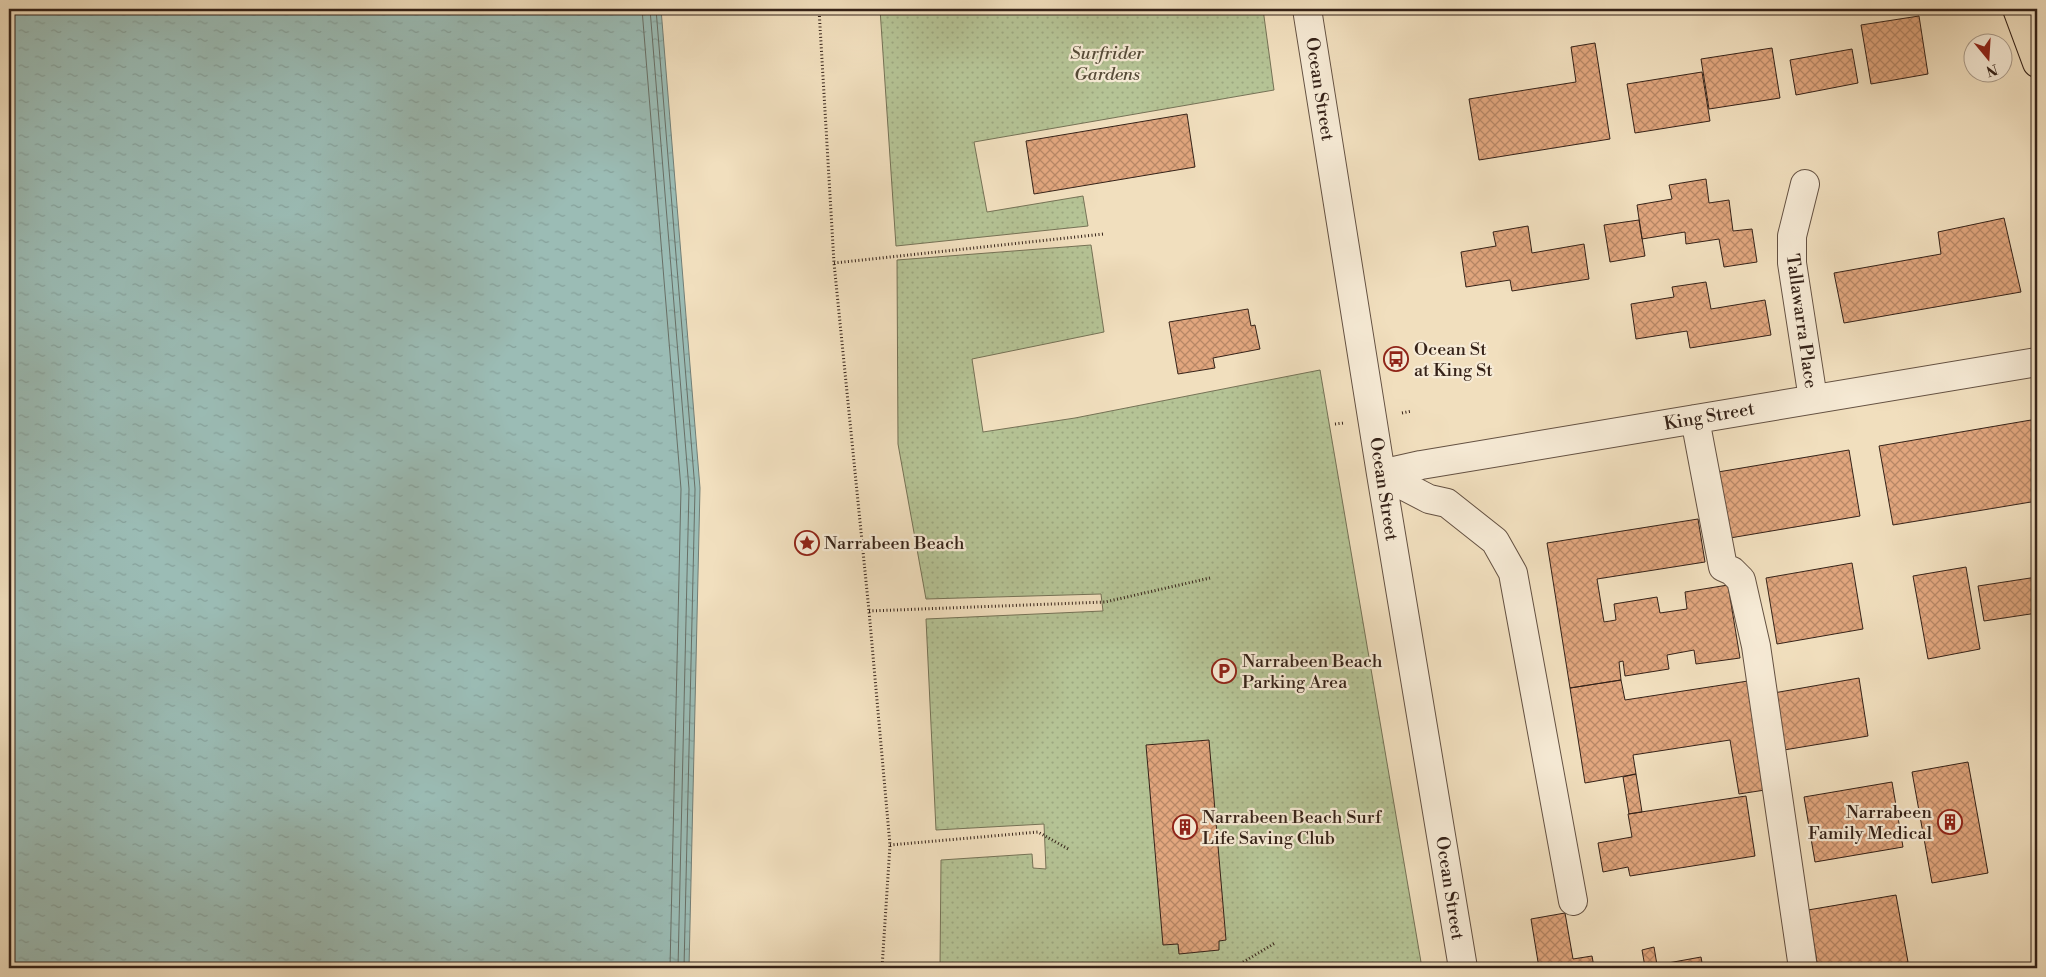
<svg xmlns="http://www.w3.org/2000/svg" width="2046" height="977" font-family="'Libre Bodoni',serif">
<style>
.green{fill:url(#green-dots);stroke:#757256}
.water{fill:url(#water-ripples);stroke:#727e76}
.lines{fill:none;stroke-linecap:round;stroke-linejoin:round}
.shore{stroke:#686f66;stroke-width:1}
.building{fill:url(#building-cross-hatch);stroke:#352218}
.minor-casing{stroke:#645142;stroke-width:30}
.highway-casing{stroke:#352218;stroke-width:30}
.path{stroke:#352218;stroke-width:3;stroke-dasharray:1 2.5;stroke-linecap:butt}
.minor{stroke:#f6ead5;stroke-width:28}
.highway{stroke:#f1dfbe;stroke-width:28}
.labels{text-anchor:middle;stroke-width:4.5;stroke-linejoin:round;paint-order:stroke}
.park-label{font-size:18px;font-style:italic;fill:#554a37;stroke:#f6ead5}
.street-label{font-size:18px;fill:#352218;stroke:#f6ead5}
.poi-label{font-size:18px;fill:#352218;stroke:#f6ead5;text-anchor:start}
</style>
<defs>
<pattern id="green-dots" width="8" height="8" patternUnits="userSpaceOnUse" patternTransform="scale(1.25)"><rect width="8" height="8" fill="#b5c395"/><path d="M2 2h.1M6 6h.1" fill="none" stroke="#9ca780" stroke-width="1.8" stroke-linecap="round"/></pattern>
<pattern id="water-ripples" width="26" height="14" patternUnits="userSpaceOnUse" patternTransform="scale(1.25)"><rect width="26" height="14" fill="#9bbcb5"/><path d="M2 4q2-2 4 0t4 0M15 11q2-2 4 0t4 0" fill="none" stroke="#86a19b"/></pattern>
<pattern id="building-cross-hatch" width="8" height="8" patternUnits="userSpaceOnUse" patternTransform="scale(1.25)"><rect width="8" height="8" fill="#e1a67e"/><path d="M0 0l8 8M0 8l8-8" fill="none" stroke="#b78766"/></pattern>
</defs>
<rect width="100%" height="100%" fill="#f1dfbe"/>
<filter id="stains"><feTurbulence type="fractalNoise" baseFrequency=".004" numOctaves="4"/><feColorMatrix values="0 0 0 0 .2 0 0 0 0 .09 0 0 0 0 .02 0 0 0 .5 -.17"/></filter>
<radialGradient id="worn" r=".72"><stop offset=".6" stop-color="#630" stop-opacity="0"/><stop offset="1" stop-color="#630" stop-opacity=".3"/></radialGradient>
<path class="green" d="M880,9H1263L1274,90L974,142L987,212L1083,196L1088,226L896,246Z
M1091,245L1104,332L972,359L983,432L1075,418L1320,370L1422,968H940L941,860L1032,854L1033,868L1046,869L1044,824L936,830L926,619L1103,611L1101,594L926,599L898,444L897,260Z"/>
<path class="water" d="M9,9H661L700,488L689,968H9Z"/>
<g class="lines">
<path class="shore" d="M642,9L681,489L670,968
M650,9L689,489L678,968
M656,9L695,489L684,968"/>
</g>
<path class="building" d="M1919,16L1928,74L1871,84L1861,25Z
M1595,43L1610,139L1479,160L1469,99L1576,82L1571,47Z
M1772,48L1780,98L1709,109L1701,59Z
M1852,49L1858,83L1796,95L1790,60Z
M1702,72L1710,121L1635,133L1627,84Z
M1187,114L1195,167L1034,194L1026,141Z
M1706,179L1709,203L1729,200L1733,231L1752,229L1757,262L1724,267L1719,239L1686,244L1685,232L1642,239L1637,205L1672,199L1669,185Z
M2004,218L2021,292L1844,323L1834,273L1941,254L1938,232Z
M1639,220L1645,256L1610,262L1604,225Z
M1528,226L1532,253L1584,244L1589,279L1512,291L1510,280L1466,287L1461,252L1496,246L1493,232Z
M1706,282L1711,309L1765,300L1771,335L1690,348L1687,331L1636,339L1631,304L1674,297L1672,287Z
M1248,309L1251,326L1255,325L1260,349L1213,358L1215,368L1178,374L1169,322Z
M2037,419V501L1893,525L1879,446Z
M1849,450L1860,516L1730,538L1718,472Z
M1698,519L1705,562L1597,579L1604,622L1616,620L1614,604L1657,597L1660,613L1687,609L1685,592L1728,585L1740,658L1696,664L1694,650L1667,655L1669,669L1625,676L1623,661L1619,662L1621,680L1570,688L1547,543Z
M1852,563L1863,629L1777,644L1766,578Z
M1966,567L1980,649L1928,659L1913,576Z
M2037,577V613L1984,621L1978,586Z
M1859,678L1868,736L1778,751L1768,694Z
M1621,680L1625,700L1748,681L1765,790L1739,794L1730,740L1633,755L1636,774L1585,783L1570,688Z
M1209,740L1226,940L1219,941V950L1179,954L1178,944L1163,945L1146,745Z
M1968,762L1988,873L1932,883L1912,772Z
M1636,774L1642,812L1629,814L1623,777Z
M1892,782L1903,847L1815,862L1804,797Z
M1746,796L1755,856L1630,876L1628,867L1603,872L1598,843L1632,837L1628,814Z
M1896,895L1908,962L1867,968H1818L1808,910Z
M1565,913L1573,959L1592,956L1594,967L1539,968L1531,919Z
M1654,947L1657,965L1701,957L1703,968H1637L1645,967L1642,950Z"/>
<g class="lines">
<defs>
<path id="minor" d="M1307,9L1381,474L1463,968
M1805,184L1792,236V263L1813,399
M1695,419L1723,567L1732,571L1741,580L1756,646L1803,968
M1381,474L1421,465L2037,362
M1381,474L1429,499L1447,503L1495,541L1513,573L1573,901"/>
<path id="highway" d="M2017,9L2037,63"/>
</defs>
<use href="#minor" class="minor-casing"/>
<use href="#highway" class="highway-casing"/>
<path class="path" d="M819,9L834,263L869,611L890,845L882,968
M834,263L1104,234
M1402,413L1412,411
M1335,424L1344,423
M869,611L1105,602L1210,578
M890,845L1038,832L1070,850
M1227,968L1235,967L1275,943"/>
<use href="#minor" class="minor"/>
<use href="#highway" class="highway"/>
</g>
<defs>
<symbol id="bus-ring" viewBox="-11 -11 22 22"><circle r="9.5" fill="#f6ead5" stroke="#8f2418" stroke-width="1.5"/><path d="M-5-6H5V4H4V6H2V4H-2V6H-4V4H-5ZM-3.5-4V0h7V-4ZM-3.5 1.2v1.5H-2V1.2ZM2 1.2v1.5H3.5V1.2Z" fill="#8f2418"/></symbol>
<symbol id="sight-ring" viewBox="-11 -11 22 22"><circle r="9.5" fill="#f6ead5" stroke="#8f2418" stroke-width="1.5"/><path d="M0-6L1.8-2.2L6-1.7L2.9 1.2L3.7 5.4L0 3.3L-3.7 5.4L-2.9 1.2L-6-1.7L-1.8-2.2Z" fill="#8f2418"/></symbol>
<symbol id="parking-ring" viewBox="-11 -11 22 22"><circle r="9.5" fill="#f6ead5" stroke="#8f2418" stroke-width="1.5"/><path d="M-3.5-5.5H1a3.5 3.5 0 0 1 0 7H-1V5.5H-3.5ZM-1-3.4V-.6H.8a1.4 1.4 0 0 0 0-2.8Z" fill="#8f2418"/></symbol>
<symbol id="building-ring" viewBox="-11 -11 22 22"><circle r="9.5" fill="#f6ead5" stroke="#8f2418" stroke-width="1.5"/><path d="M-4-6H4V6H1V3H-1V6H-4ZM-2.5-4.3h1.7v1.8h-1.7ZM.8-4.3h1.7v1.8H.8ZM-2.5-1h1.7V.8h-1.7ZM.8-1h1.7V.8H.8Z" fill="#8f2418"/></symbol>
</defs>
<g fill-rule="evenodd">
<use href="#bus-ring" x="1382" y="345" width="28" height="28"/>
<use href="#sight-ring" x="793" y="529" width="28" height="28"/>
<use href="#parking-ring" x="1210" y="657" width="28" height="28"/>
<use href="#building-ring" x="1936" y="808" width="28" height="28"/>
<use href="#building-ring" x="1171" y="813" width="28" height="28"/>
</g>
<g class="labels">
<g class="park-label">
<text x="1107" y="59">Surfrider<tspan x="1107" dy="21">Gardens</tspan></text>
</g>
<g class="street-label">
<text transform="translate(1320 89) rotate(81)" y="6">Ocean Street</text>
<text transform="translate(1802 321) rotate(82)" y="6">Tallawarra Place</text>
<text transform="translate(1709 416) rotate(-10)" y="6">King Street</text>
<text transform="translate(1384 489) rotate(81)" y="6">Ocean Street</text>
<text transform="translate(1450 888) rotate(81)" y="6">Ocean Street</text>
</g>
<g class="poi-label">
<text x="1414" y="355">Ocean St<tspan x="1414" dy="21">at King St</tspan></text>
<text x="824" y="549">Narrabeen Beach</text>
<text x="1242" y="667">Narrabeen Beach<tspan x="1242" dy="21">Parking Area</tspan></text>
<text x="1932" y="818" text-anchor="end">Narrabeen<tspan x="1932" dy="21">Family Medical</tspan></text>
<text x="1202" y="823">Narrabeen Beach Surf<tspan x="1202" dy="21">Life Saving Club</tspan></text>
</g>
</g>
<rect width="2046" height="977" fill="none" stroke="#f1dfbe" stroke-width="30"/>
<rect x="10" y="10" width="2026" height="957" fill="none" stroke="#352218" stroke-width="2.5"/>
<rect x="15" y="15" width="2016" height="947" fill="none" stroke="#352218"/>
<g transform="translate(1988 58) rotate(162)"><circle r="24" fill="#f6ead5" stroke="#a99a89"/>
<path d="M0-4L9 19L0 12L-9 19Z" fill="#8f2418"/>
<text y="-8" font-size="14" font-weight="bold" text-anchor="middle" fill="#352218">N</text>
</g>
<rect width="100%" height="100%" filter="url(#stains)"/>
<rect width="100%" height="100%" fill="url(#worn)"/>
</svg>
